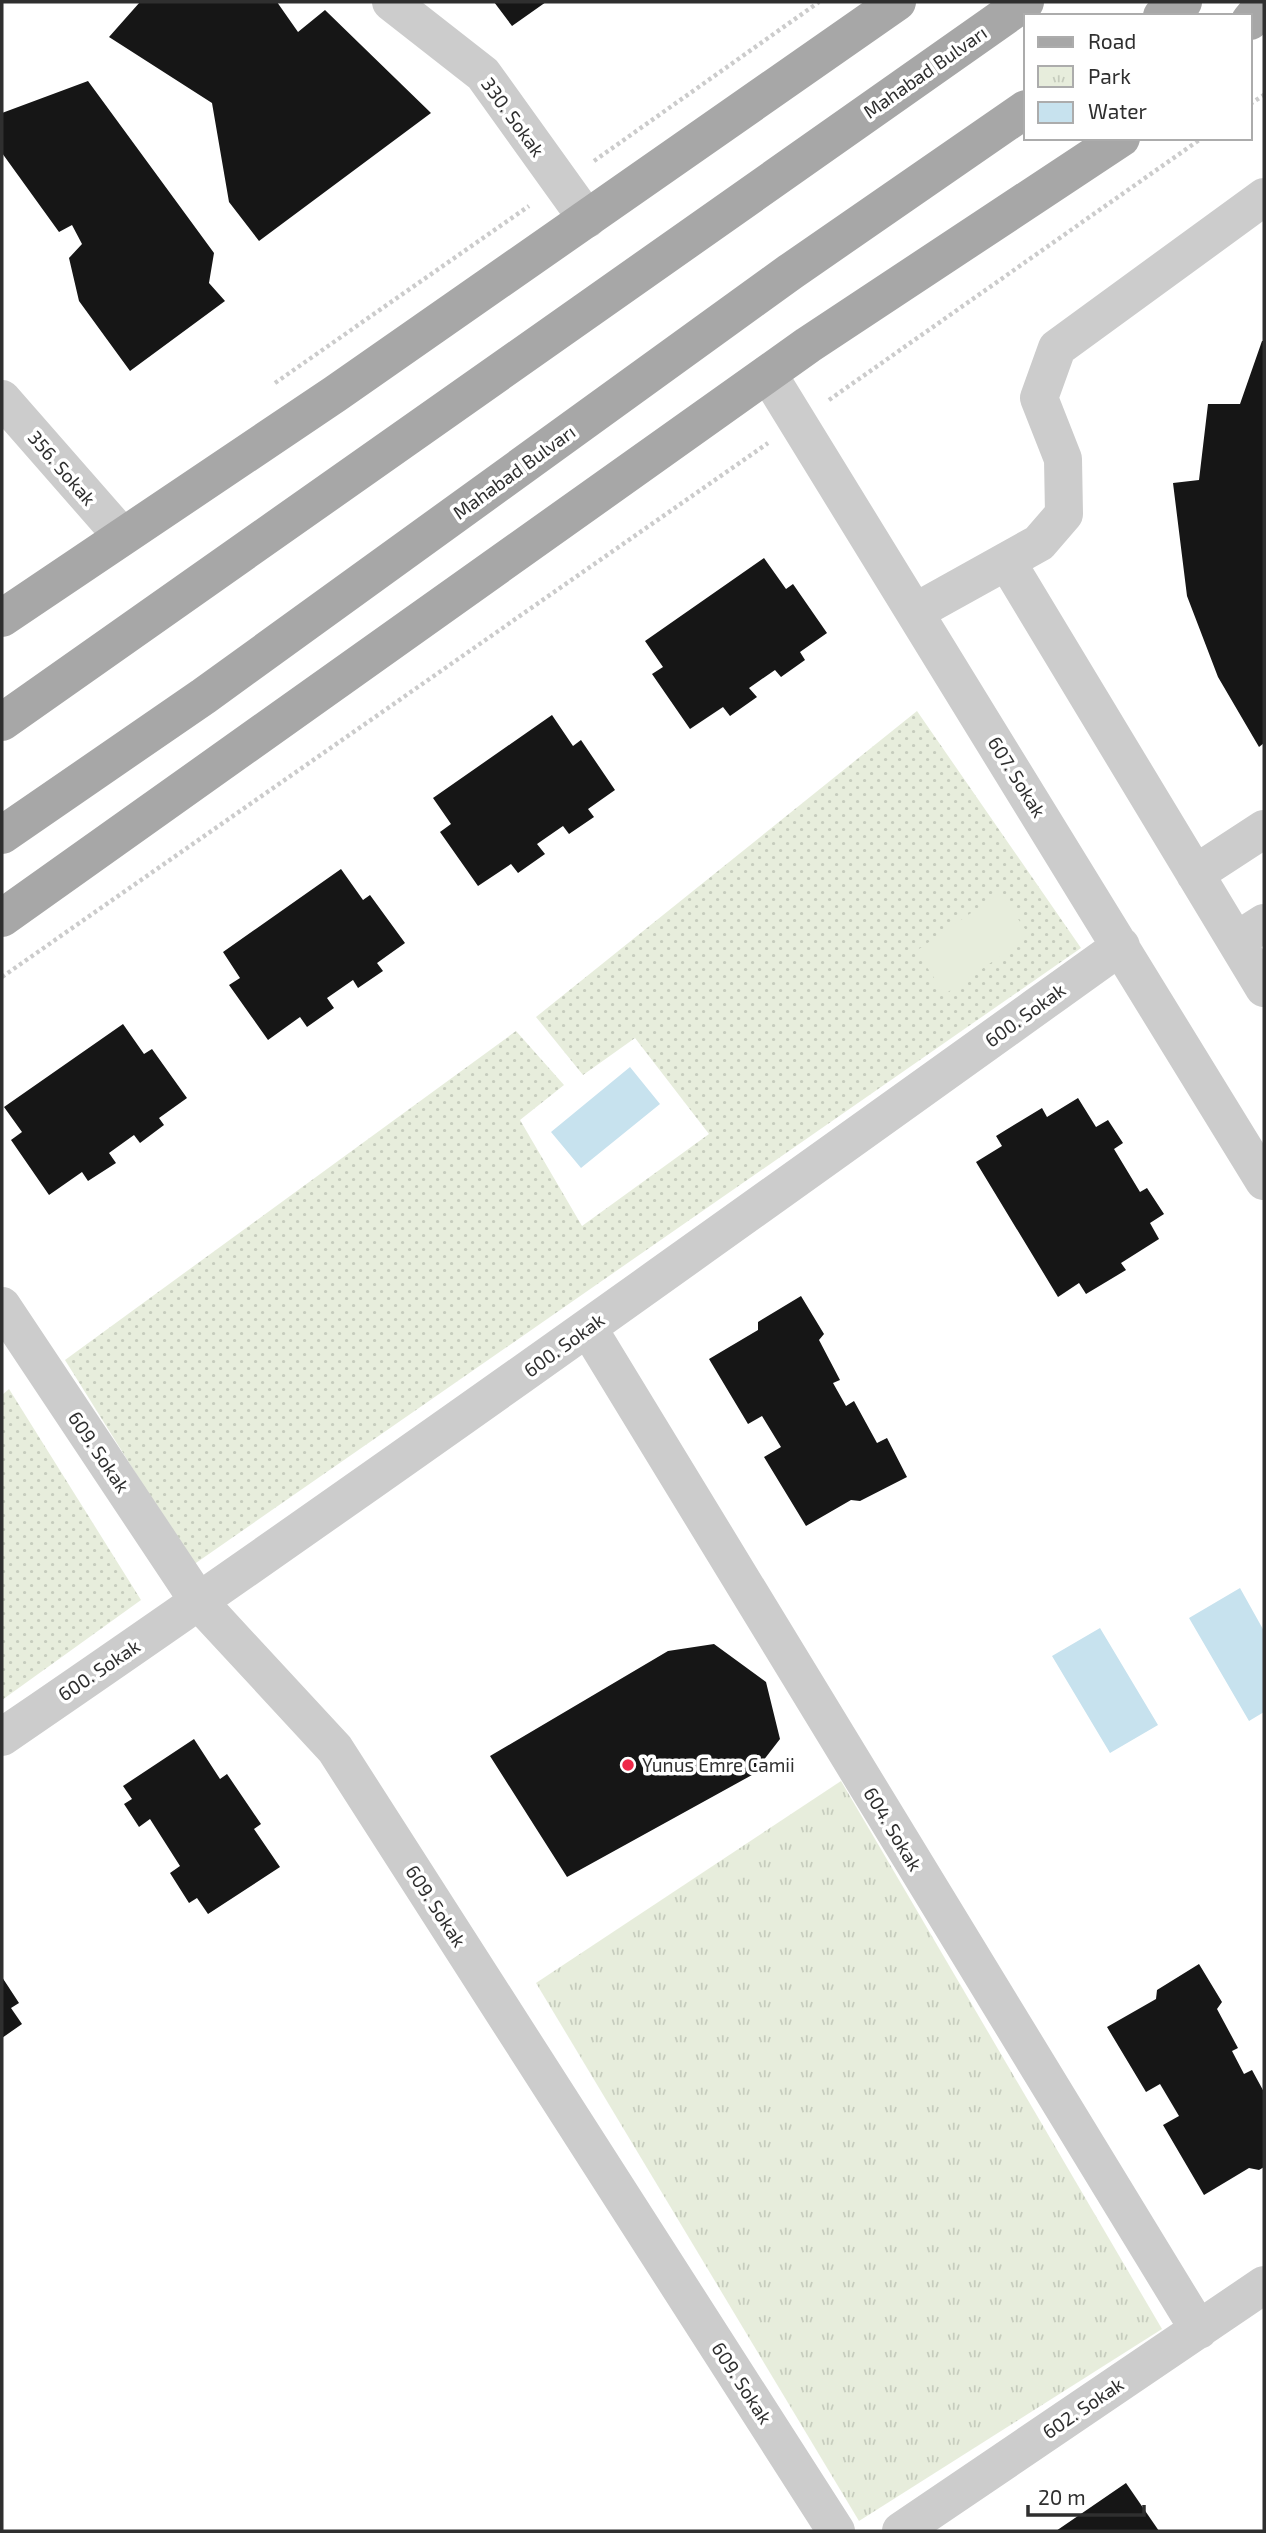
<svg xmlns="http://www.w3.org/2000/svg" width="1266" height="2533" font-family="'Exo 2',sans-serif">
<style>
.grass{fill:url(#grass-dots)}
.park{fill:url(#park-tufts)}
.pitch{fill:#e7eddc}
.water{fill:#c7e2ee}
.building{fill:#161616}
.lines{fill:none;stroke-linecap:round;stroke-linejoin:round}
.path{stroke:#ccc;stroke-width:4.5;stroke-dasharray:3.5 3.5;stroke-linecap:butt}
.minor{stroke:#ccc;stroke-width:38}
.major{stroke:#a7a7a7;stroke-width:38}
.poi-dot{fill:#ee2949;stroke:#fff;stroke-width:2.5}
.labels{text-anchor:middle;stroke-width:7;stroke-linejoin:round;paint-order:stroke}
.street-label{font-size:19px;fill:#2f2f2f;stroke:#fff}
.poi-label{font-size:19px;fill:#2f2f2f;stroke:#fff;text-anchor:start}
</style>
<defs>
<pattern id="grass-dots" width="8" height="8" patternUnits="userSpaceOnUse" patternTransform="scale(1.75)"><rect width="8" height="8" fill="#e7eddc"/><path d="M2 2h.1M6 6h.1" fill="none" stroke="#c6ccbd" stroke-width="1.8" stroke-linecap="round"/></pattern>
<pattern id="park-tufts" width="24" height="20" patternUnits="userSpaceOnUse" patternTransform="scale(1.75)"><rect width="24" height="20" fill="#e7eddc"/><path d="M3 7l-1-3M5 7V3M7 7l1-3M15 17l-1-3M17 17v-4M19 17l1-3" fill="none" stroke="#c6ccbd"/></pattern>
</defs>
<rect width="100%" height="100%" fill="#fff"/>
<path class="grass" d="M917,711L1081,948L193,1565L65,1360L516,1031L564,1085L520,1120L582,1226L709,1134L635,1038L583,1075L536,1017Z
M9,1389L141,1600L2,1700V1395Z"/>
<path class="park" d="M841,1781L1162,2329L859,2521L536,1983Z"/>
<path class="pitch" d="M1000,893L1030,936L945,994L916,951Z"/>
<path class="water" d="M630,1067L660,1104L581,1168L551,1132Z
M1240,1588L1264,1631V1712L1249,1721L1189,1618Z
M1100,1628L1158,1725L1110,1753L1052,1656Z"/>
<path class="building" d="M140,2H277L298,32L325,10L431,113L259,241L229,202L212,103L109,37Z
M494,2H546L512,26Z
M88,81L214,253L209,283L225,301L130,371L79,301L69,258L82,244L72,225L59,232L2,153V113Z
M1262,341H1264V743L1259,747L1218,677L1187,596L1173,483L1199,480L1208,404H1240Z
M764,558L786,589L793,584L827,633L800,652L805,660L781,677L775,670L749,688L757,697L730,716L723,707L690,729L652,674L663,667L645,641Z
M552,715L573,746L581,740L615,790L588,809L594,817L569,834L563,826L537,844L545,854L518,873L511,864L478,886L440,832L451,824L433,798Z
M341,869L363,900L370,895L405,943L377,963L383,971L358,988L353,980L327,998L334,1008L307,1027L300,1017L268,1040L229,985L240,978L223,952Z
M123,1024L144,1054L152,1049L187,1098L159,1118L164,1125L140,1143L134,1135L109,1153L116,1163L88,1181L82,1172L49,1195L11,1140L22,1132L4,1107Z
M1078,1098L1096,1127L1108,1120L1123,1143L1114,1149L1140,1192L1147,1188L1164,1214L1150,1223L1159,1239L1121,1263L1126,1270L1086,1294L1079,1283L1058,1297L976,1162L1002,1146L996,1136L1042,1108L1047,1117Z
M801,1296L824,1334L819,1340L840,1380L833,1383L846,1406L854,1401L877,1443L887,1438L907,1477L860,1501L851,1500L806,1526L764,1457L781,1447L762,1416L748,1424L709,1359L758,1330V1322Z
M714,1644L766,1682L780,1739L752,1775L567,1877L490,1756L668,1651Z
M194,1739L220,1779L227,1774L261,1824L254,1829L280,1867L208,1914L197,1898L189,1903L170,1873L180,1866L150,1819L139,1827L124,1804L132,1799L123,1786Z
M1199,1964L1222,2002L1217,2009L1238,2048L1232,2051L1244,2074L1252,2070L1264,2092V2167L1259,2170L1249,2168L1204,2195L1163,2125L1179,2116L1160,2084L1146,2092L1107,2027L1156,1999L1157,1990Z
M2,1977L19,2003L11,2008L22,2024L2,2038Z
M1126,2483L1159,2531H1056Z"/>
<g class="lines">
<path class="path" d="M1250,104L1264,95
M594,161L819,2
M275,383L529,206
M829,400L1202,138
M2,977L768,443"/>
<path class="minor" d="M391,2L483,74L587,219
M768,374L1264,1181
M2,399L122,536
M1007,562L1264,988
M915,612L1039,543L1064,514L1063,459L1039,398L1057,348L1264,197
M1195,874L1264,829
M1236,941L1264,923
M2,1306L199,1602L335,1749L836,2531
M588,1328L1199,2330
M2,1737C379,1479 750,1212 1121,946
M901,2531L1264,2285"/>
<path class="major" d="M1162,16L1183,2
M1250,21L1264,4
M2,618L335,394L897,2
M2,722L1025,2
M2,835L204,696L790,272L1026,109
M2,918L808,345L1121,138"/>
</g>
<circle class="poi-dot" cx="628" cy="1765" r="7"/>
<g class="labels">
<g class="street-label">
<text transform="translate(925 72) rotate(-35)" y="7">Mahabad Bulvarı</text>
<text transform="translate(513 117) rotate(54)" y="7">330. Sokak</text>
<text transform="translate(62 468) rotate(49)" y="7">356. Sokak</text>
<text transform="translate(514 472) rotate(-36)" y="7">Mahabad Bulvarı</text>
<text transform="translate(1017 777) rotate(58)" y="7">607. Sokak</text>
<text transform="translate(1025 1015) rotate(-36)" y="7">600. Sokak</text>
<text transform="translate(564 1345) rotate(-36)" y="7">600. Sokak</text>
<text transform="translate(99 1452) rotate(56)" y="7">609. Sokak</text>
<text transform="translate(99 1670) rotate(-34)" y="7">600. Sokak</text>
<text transform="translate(893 1829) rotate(59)" y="7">604. Sokak</text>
<text transform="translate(436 1906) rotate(57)" y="7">609. Sokak</text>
<text transform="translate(742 2383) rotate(57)" y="7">609. Sokak</text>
<text transform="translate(1083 2408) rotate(-34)" y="7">602. Sokak</text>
</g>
<g class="poi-label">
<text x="642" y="1772">Yunus Emre Camii</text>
</g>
</g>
<rect width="1266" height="2533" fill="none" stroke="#2f2f2f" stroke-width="7"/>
<rect x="1024" y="14" width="228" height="126" fill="#ffffff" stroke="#acacac" stroke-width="2"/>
<rect x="1038" y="37" width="35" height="10" fill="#a7a7a7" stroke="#acacac" stroke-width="2"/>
<text x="1088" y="49" font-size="21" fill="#2f2f2f">Road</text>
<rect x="1038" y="66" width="35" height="21" fill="url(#park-tufts)" stroke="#acacac" stroke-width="2"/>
<text x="1088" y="84" font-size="21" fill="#2f2f2f">Park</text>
<rect x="1038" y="102" width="35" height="21" fill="#c7e2ee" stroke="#acacac" stroke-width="2"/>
<text x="1088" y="119" font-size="21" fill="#2f2f2f">Water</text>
<path d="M1028 2505v10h116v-10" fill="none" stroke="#2f2f2f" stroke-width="3.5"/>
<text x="1038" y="2505" font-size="21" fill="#2f2f2f" stroke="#ffffff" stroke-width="5" paint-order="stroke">20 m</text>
</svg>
